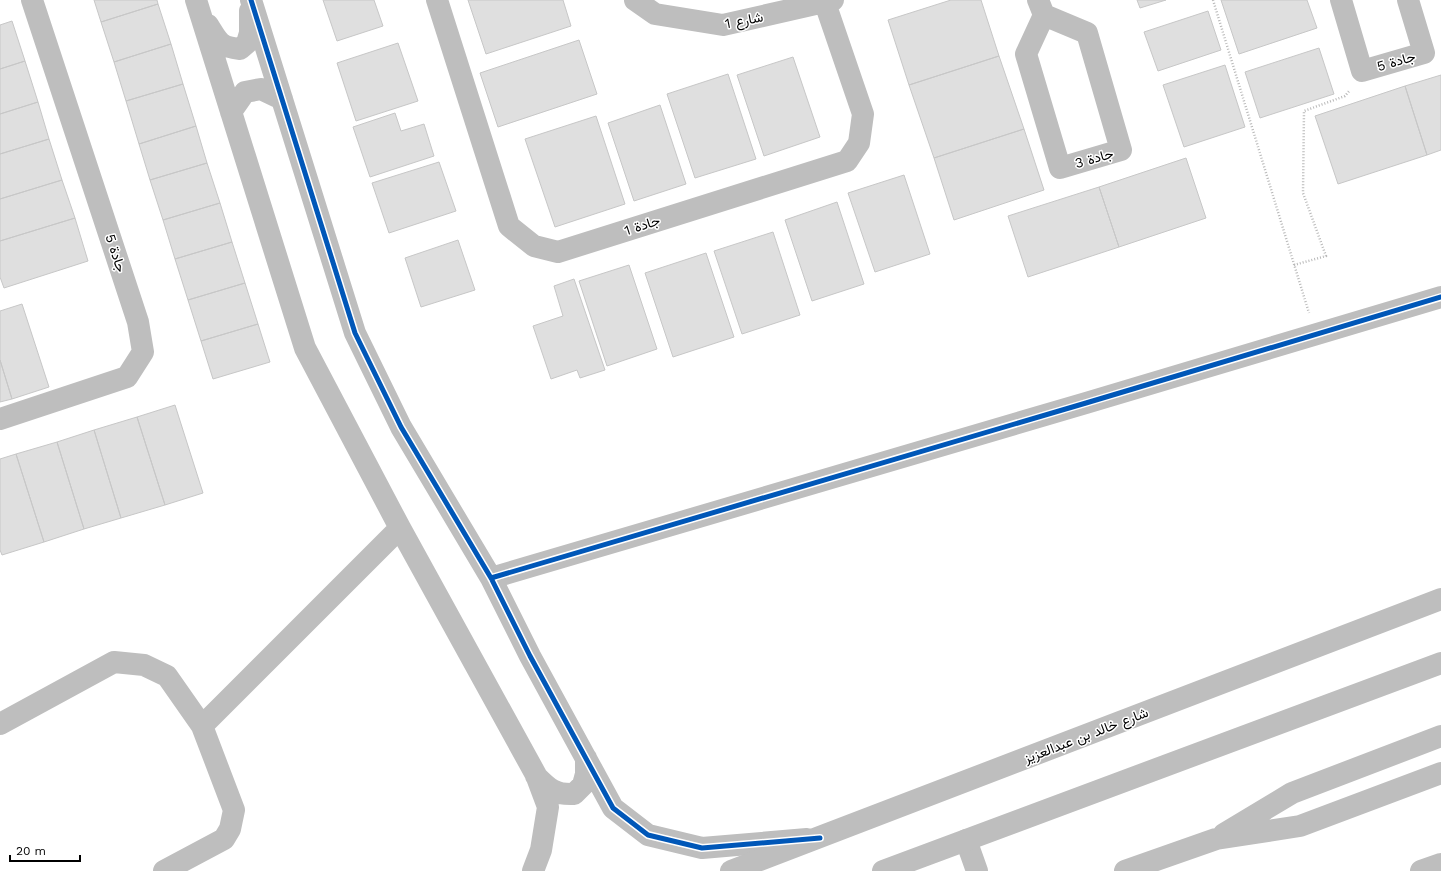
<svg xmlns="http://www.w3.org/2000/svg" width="1441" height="871" font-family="'Work Sans',Vazirmatn,sans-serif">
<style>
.building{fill:#dfdfdf;stroke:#c7c7c7}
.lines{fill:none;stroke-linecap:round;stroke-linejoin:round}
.path{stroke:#b9b9b9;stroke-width:2.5;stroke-dasharray:1 2;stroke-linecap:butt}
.minor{stroke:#bebebe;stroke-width:22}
.major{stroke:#bebebe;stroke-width:22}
.cycleway-casing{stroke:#fff;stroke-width:8}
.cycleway{stroke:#0057b8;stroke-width:5}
.labels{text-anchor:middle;stroke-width:3;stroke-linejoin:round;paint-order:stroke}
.street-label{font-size:14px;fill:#000;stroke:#fff}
</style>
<rect width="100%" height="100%" fill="#fff"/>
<path class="building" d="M94,0H157L158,4L101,22Z
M323,0H374L383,26L337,41Z
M468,0H563L571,26L486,54Z
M951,0H981L999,56L909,85L888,20Z
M1137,0H1166L1140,8Z
M1221,0H1307L1317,28L1239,54Z
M158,4L171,44L114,62L101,22Z
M1208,11L1221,50L1158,71L1144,32Z
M12,21L25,61L0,69V25Z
M579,40L597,94L498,127L480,73Z
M398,43L418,101L356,121L337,63Z
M171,44L183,84L126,101L114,62Z
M1319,48L1334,94L1260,118L1245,72Z
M999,56L1024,129L934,158L909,85Z
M793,57L820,137L764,156L737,75Z
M25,61L38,102L0,114V69Z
M1225,65L1245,127L1184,147L1163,85Z
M728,74L756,159L695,178L667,94Z
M1441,75V150L1427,155L1405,86Z
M183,84L196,126L139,144L126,101Z
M1405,86L1427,155L1338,184L1315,116Z
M38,102L49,139L0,154V114Z
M660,105L686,184L634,201L608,123Z
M395,113L401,131L424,124L434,156L370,177L353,127Z
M596,116L625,204L555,227L525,139Z
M196,126L207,163L150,180L139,144Z
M1024,129L1044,190L954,220L934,158Z
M49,139L62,180L0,199V154Z
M1186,158L1206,218L1119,247L1099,187Z
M439,162L456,211L389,233L372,183Z
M207,163L220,203L163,220L150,180Z
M904,175L930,254L875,272L848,193Z
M62,180L75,218L0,241V199Z
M1099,187L1119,247L1028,277L1008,216Z
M837,202L864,284L812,301L785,220Z
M220,203L232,242L175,259L163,220Z
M75,218L88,261L4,288L0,277V241Z
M773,232L800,315L742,334L714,251Z
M458,240L475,290L421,307L405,258Z
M232,242L245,283L188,300L175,259Z
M706,253L734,337L673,357L645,273Z
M629,265L657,349L607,366L579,281Z
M574,279L605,370L580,378L577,370L551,379L533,326L563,316L554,286Z
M245,283L258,324L201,341L188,300Z
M22,304L49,387L12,399L0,360V311Z
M258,324L270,362L213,379L201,341Z
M0,360L12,399L0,402Z
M175,405L203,493L165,505L137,417Z
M137,417L165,505L121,518L94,430Z
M94,430L121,518L84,529L57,442Z
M57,442L84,529L44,542L16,454Z
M16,454L44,542L2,555L0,550V459Z"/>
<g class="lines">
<path class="path" d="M1213,0L1309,313
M1294,265L1326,256L1303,193L1304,111L1345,96L1350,90"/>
<path class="minor" d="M196,0L305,348L400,528L536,775L548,807L541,850L533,871
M251,0L355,333L401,427L491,578L530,656L613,808L648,835L702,848L807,839
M437,0L509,226L534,246L558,252L847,161L859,143L863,114L825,3
M635,0L655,14L723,25L833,0
M1038,0L1044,15L1026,54L1060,168L1121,150L1087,33L1044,15
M1341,0L1362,71L1424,53L1408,0
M208,25C218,41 219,47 240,49L247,43L250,33V11
M231,112L245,92L261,89L282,99
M0,419L127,377L143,352L138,322L32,0
M491,578L1086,403L1441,297
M0,724L114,662L144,665L167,676L202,726L234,810L230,829L224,839L164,871
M202,726L400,528
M536,776C549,789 555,795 574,794L583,785L586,774V758
M1224,834L1292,793L1441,736
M966,840L977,871
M1125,871L1216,839L1300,826L1441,773
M1421,871L1441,864"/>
<path class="major" d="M731,871L1441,599
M883,871L1441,663"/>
<defs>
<path id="cycleway" d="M251,0L355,333L401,427L491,578L530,656L613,808L648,835L702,848L820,838
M491,578L1086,403L1441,297"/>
</defs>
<use href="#cycleway" class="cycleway-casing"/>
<use href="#cycleway" class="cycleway"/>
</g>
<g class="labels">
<g class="street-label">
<text transform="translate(744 20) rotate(-11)" y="5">شارع 1</text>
<text transform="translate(1396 61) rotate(-16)" y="5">جادة 5</text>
<text transform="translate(1094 158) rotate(-16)" y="5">جادة 3</text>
<text transform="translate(642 225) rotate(-18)" y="5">جادة 1</text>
<text transform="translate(116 253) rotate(72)" y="5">جادة 5</text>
<text transform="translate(1086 735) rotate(-21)" y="5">شارع خالد بن عبدالعزيز</text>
</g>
</g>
<path d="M10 855v6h70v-6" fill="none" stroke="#000000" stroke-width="2"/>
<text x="16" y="855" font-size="12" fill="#000000" stroke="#ffffff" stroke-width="3" paint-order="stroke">20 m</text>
</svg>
